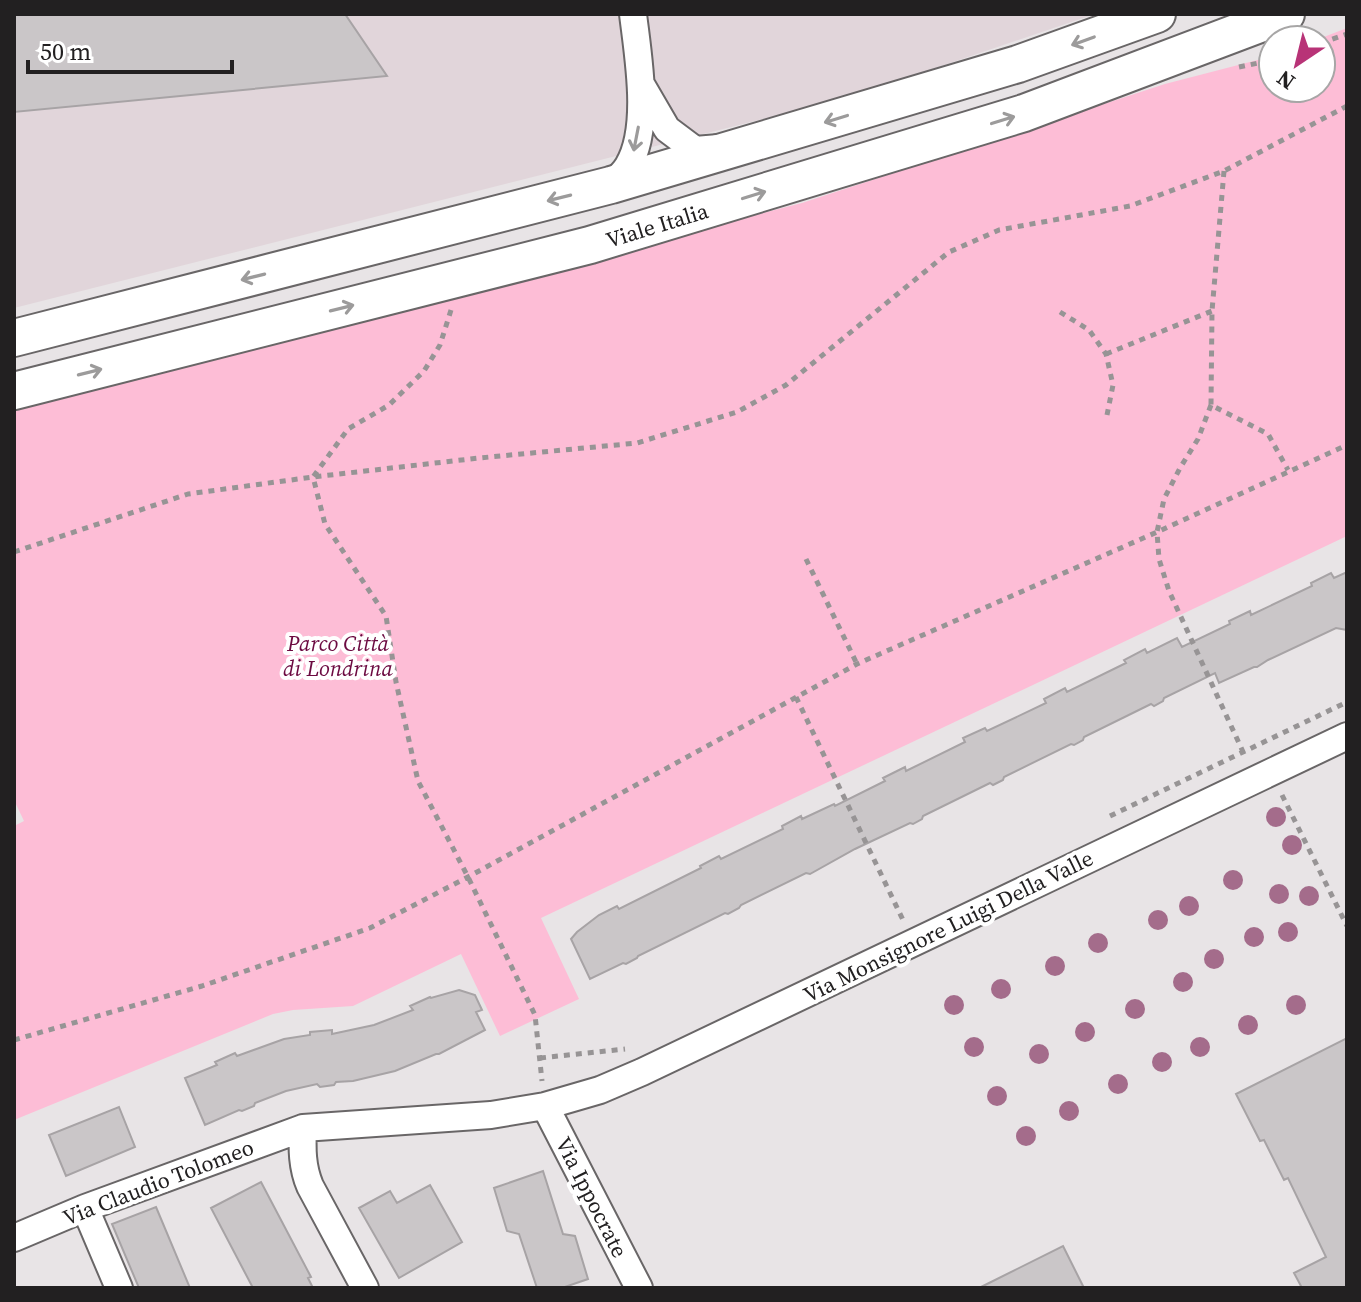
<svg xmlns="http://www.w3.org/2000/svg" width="1361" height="1302" font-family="'Source Serif 4',serif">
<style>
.built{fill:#e1d5da}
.green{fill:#fdbdd6}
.building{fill:#cac6c8;stroke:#a7a3a5;stroke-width:2}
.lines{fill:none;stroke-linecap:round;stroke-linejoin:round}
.minor-casing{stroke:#696667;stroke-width:30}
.secondary-casing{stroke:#696667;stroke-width:40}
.path{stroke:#979495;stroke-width:5;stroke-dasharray:6 6;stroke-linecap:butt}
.minor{stroke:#fff;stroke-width:26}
.secondary{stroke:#fff;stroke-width:36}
.tree{fill:#a46c8b}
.oneway{stroke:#9c9b9b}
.labels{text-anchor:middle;stroke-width:8;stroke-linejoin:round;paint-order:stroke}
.street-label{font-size:22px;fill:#222021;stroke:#fff}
.park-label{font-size:22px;font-style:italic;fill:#6c0a41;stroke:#fff}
</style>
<rect width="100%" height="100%" fill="#e8e4e6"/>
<path class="built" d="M14,14H1095L850,97L14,308Z"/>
<path class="green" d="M1347,28V536L541,918L579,999L500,1036L461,954L353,1006L293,1010L273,1014L14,1120V826L24,821L14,800V406L802,203L1165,84L1273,56V88H1321V40H1316Z"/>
<path class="building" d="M14,14H345L387,76L14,112Z
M1347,572V630L1336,628L1268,660L1257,667H1254L1219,683L1215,673L1164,698L1163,701L1154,706L1151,704L1084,737L1083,740L1074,745L1071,744L1004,777L1003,780L993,785L990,783L923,816L922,819L913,824L910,823L855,849L810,874L806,873L741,905L739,908L728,914L725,913L638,956L637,958L626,964L623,963L590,979L571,939L577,932L599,915L617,906L619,909L701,868L700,866L719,856L721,859L783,829L782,826L801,816L802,819L834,804L835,806L885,781L883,778L905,767L906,771L965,742L963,738L985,728L987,731L1046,703L1044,699L1065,688L1067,692L1126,663L1124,660L1145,649L1147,653L1177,638L1182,647L1230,624L1229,621L1250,611L1251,615L1312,586L1311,583L1331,573L1334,578Z
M459,990L475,995L482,1010L476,1012L485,1030L439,1054H436L395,1071L353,1081L336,1082L334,1085L320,1087L317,1084L286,1091L255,1103L254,1106L242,1111L239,1110L205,1125L185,1078L217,1065L215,1062L235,1053L237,1056L284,1039L310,1035V1032L332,1030V1034L374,1025L413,1010L410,1006L430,997L431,998Z
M1347,1038V1288H1302L1294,1273L1326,1257L1288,1178L1284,1180L1264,1140L1260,1141L1236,1094Z
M119,1107L135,1147L66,1176L49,1135Z
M543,1171L563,1234L575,1236L588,1279L562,1288H537L519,1234L507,1231L494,1188Z
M261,1182L311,1277L308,1278L313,1288H253L211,1208Z
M430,1185L462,1242L399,1278L359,1208L390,1191L397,1203Z
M156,1207L190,1288H139L112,1224Z
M1063,1246L1084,1288H979Z"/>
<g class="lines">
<defs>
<path id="minor" d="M642,86L667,129L695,150L719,148
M611,185C617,179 624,173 628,166C651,128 638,56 633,14
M545,1106L639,1288
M303,1128C302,1149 302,1167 310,1186L365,1288
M85,1208L119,1288
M14,1238L85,1208L303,1128L491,1115L545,1106L600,1090L642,1072L1347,736"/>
<path id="secondary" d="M14,338L611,185L1018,64L1157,14
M14,391L590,245L1024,113L1286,14"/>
</defs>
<use href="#minor" class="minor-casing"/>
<use href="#secondary" class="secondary-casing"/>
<path class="path" d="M1321,43L1347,34
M1239,67L1273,60
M1224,171L1212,311L1211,405L1268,434L1288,470
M451,310L440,345L424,371L389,405L348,429L313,477L325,524L386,616L396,682L418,781L468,877L535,1015L542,1081
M1060,312L1089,330L1106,354L1113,385L1107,415
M1106,354L1212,311
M1211,405L1198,439L1180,468L1164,499L1157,532L1159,559L1169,591L1244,754
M14,552L188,494L313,477L479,458L637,443L737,412L786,385L949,252L999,230L1130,206L1224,171L1347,106
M806,559L857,664
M796,697L903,920
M1282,795L1347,926
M1110,816L1347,702
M14,1040L202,986L370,928L468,877L857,664L1157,532L1347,445
M540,1058L625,1049"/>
<use href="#minor" class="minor"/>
<use href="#secondary" class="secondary"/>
</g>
<g class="tree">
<circle cx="1276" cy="817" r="10"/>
<circle cx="1292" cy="845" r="10"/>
<circle cx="1233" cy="880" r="10"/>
<circle cx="1279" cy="894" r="10"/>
<circle cx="1309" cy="896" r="10"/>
<circle cx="1189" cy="906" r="10"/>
<circle cx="1158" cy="920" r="10"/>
<circle cx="1288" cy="932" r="10"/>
<circle cx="1254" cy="937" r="10"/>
<circle cx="1098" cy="943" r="10"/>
<circle cx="1214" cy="959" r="10"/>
<circle cx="1055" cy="966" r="10"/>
<circle cx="1183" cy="982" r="10"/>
<circle cx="1001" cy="989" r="10"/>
<circle cx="954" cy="1005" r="10"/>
<circle cx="1296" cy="1005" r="10"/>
<circle cx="1135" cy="1009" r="10"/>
<circle cx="1248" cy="1025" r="10"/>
<circle cx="1085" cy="1032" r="10"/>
<circle cx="974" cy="1047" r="10"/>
<circle cx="1200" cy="1047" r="10"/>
<circle cx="1039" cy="1054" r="10"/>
<circle cx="1162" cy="1062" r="10"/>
<circle cx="1118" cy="1084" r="10"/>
<circle cx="997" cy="1096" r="10"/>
<circle cx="1069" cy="1111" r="10"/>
<circle cx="1026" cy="1136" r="10"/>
</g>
<defs><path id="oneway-shaft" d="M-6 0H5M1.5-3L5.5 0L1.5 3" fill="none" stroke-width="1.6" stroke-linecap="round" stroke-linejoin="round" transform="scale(2)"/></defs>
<g class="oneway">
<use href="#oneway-shaft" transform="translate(1083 41) rotate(160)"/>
<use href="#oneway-shaft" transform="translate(836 119) rotate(163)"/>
<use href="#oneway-shaft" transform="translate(1003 120) rotate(-17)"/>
<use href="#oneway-shaft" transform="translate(636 139) rotate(101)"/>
<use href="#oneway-shaft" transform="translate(754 195) rotate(-17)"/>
<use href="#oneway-shaft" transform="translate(559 198) rotate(166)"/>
<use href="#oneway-shaft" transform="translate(253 277) rotate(166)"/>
<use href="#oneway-shaft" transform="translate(342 308) rotate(-14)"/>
<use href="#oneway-shaft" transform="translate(90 372) rotate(-14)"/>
</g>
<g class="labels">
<g class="street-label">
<text transform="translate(657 225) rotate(-17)" y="8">Viale Italia</text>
<text transform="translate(948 926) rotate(-26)" y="8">Via Monsignore Luigi Della Valle</text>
<text transform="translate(158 1182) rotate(-21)" y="8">Via Claudio Tolomeo</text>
<text transform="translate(592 1197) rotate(63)" y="8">Via Ippocrate</text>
</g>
<g class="park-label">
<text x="338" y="651">Parco Città<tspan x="338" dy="25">di Londrina</tspan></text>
</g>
</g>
<rect width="1361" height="1302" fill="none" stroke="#222021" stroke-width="32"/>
<g transform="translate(1297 64) rotate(215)"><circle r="38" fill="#ffffff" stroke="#a7a6a6" stroke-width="2"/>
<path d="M0-6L14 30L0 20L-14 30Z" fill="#b83377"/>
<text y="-12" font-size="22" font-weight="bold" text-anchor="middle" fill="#222021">N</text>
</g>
<path d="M28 60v12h204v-12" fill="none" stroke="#222021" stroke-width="4"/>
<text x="40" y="60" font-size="24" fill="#222021" stroke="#ffffff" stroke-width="6" paint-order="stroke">50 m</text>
</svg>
